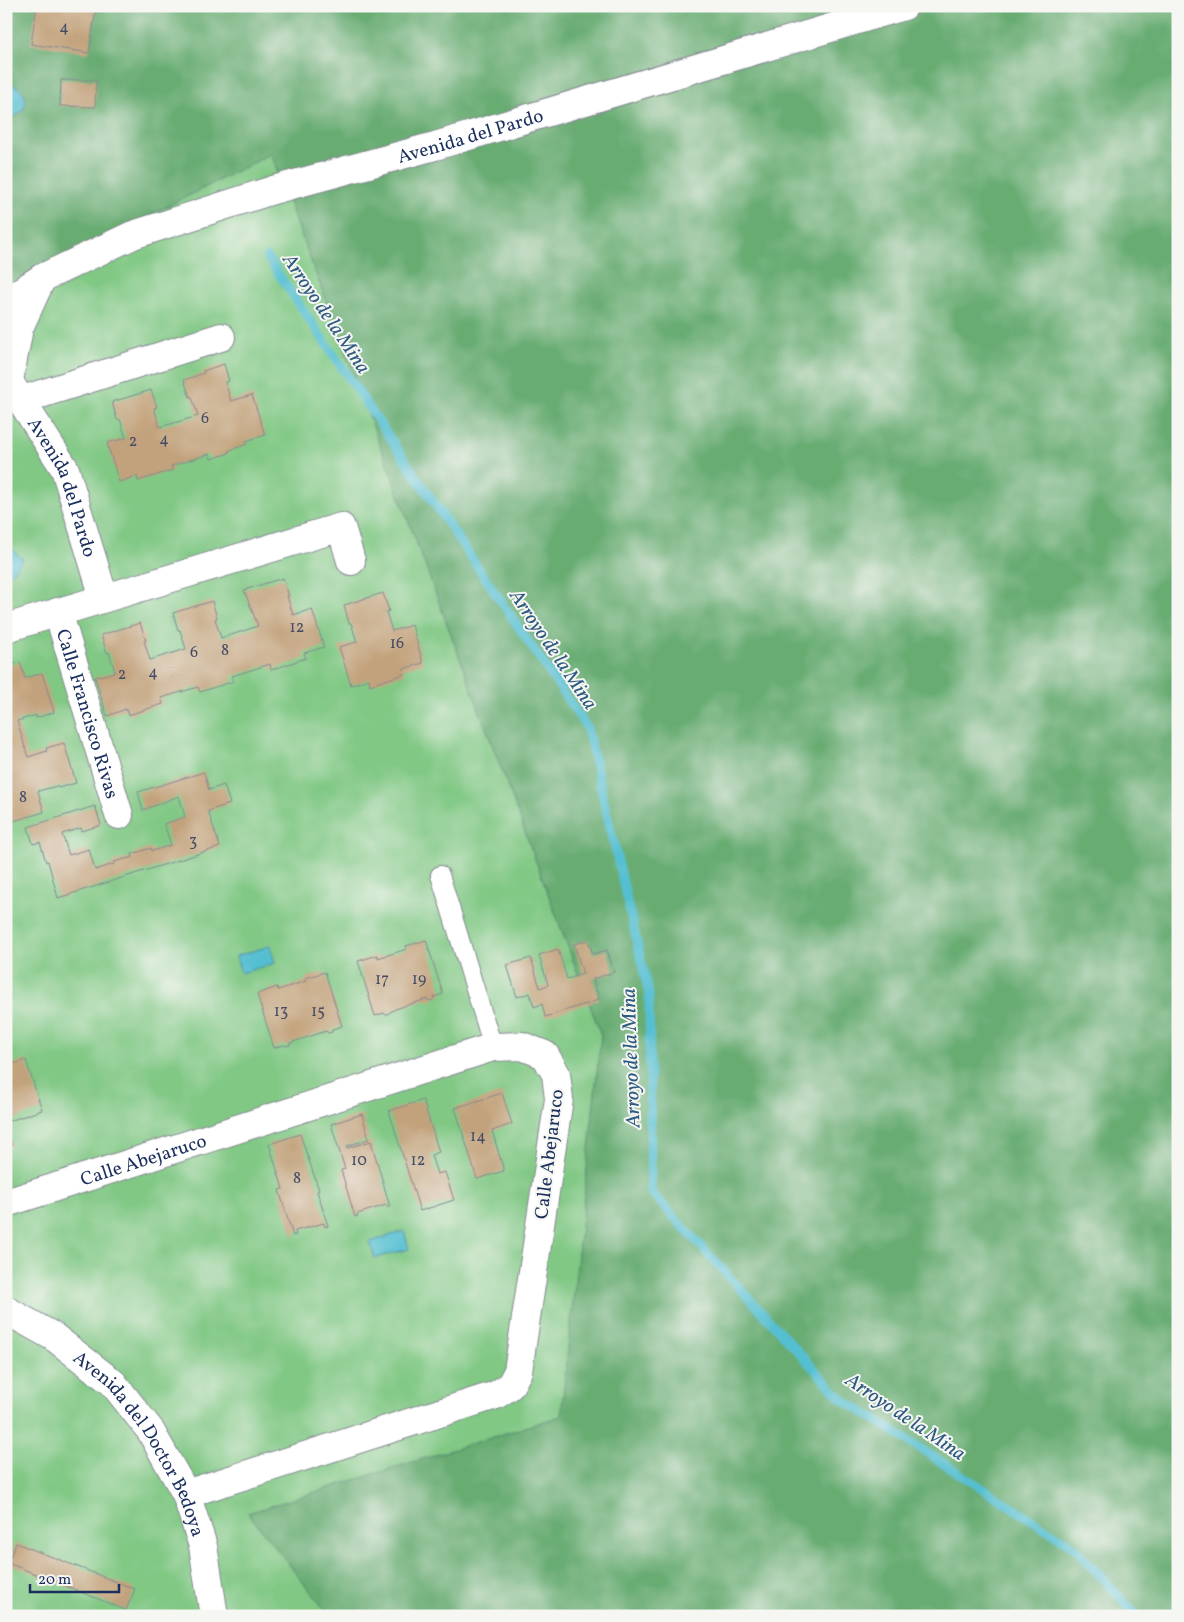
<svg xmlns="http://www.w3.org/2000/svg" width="1184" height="1622" font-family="Vollkorn,serif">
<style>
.green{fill:#80c884;stroke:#4e7c71}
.forest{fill:#68ac72;stroke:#426e68}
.water{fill:#55bfd2;stroke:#387798}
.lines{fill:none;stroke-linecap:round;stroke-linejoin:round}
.stream{stroke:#55bfd2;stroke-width:9}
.building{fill:#c2a27b}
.service-casing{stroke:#848890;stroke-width:20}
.minor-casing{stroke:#848890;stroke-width:30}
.service{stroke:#fff;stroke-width:18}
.minor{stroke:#fff;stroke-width:28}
.labels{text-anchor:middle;stroke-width:4;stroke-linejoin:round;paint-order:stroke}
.number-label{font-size:16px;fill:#454c65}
.street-label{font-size:19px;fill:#1b2f5e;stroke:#f6f6f2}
.water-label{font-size:20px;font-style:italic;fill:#2c5a81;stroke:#f6f6f2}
</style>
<rect width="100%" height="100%" fill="#f6f6f2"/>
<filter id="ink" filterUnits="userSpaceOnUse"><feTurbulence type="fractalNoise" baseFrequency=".02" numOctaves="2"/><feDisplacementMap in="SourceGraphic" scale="10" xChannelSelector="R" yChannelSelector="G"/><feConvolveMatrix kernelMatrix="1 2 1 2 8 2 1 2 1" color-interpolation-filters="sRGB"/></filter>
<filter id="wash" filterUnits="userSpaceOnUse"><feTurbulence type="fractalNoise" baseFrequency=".0096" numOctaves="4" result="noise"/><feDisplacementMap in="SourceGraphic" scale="20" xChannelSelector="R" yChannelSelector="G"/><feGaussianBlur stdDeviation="1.12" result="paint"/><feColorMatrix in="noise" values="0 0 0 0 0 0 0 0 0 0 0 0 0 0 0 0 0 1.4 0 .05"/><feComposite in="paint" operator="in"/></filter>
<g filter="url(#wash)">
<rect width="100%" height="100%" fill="#eee0c2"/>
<path class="green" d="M6,6H1178V1616H6Z"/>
<path class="forest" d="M6,6H1178V1616H330L248,1513L561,1416L601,1035L271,154L6,288Z"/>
<path class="water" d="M6,84C32,85 32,117 6,117Z
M6,545L23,559L6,579Z
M270,946L275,963L241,973L236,956Z
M404,1231L409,1249L375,1258L370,1242Z"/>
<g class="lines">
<path class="stream" d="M267,257L587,728L649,994L651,1192L841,1398L1073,1546L1137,1616"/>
</g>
<g id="blocks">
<path class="building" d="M37,6H77L96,9L89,53L31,44Z
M61,80H96L95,107L60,106Z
M224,364L229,381L225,382L231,401L252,395L265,435L246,441L247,444L228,451L229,453L211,459L209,454L171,466L173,470L138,481L137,476L119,482L107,443L126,438L120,419L117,420L112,402L151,390L157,407L154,408L160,427L198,416L192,397H190L184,380L204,373L203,371Z
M283,578L289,596H287L293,615L312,609L324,647L304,653L306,658L271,670L270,664L232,676L234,681L200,692L198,687L161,698L163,704L128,715L126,709L107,716L95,677L115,672L109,652L107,653L101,635L140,623L146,641H144L150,660L186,649L180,630H178L173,613L212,601L217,618L215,619L221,638L231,635L258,626L244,590Z
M383,593L389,611L386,612L392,631L412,625L423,663L403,669L405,674L388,679L370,685L369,679L351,685L339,647L357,642L351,623H349L344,605Z
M20,662L25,678L42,673L54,712L36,718V715L17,721L28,757L47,751L46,748L64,743L76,783L58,788L57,786L38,791L44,812L6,823V666Z
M204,772L209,790L224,785L230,804L208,811L220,847L58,898L48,861L46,862L40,842L33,844L28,827L95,806L101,825L82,831L81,828L62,834L69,855L89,849L95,870L114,864V862L133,857L132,854L151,848L152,851L171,845L164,824L185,817L179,796L143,810L138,792Z
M426,940L443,994L434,997L433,1000L429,1001L427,999L395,1009L386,1015L384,1013L375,1016L358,961L378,955V958L407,949L406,946Z
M588,940L593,954L607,950L614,972L593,979L599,999L586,1005V1004L545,1017L542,1004L534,1007L530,993L517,997L507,965L531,958L540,988L548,985L539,955L558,949L567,979L583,974L574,944Z
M325,972L342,1026L333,1029L332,1032L328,1033L326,1031L290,1043V1045L286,1046L283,1045L274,1048L257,994L277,987L278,990L306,981L305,978Z
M26,1060L42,1110L6,1122V1066Z
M502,1093L512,1124L492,1131L504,1171L477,1179L455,1108Z
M423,1100L439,1152L431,1155L437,1174L445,1172L454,1200L420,1211L389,1111Z
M362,1114L369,1139L347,1146V1148L371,1141L390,1207H387L386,1205L357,1214L358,1216L355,1217L341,1170L345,1169L331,1124Z
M7,1129L12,1146L6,1148V1130Z
M300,1134L319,1190L317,1191L328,1226L325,1227L324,1223L295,1231L296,1235L293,1236L279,1190L283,1189L269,1144Z
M16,1543L135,1589L126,1610L8,1563Z"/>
</g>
</g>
<g filter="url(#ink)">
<use href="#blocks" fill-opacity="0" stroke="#848890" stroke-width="1"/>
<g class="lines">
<defs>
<path id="service" d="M440,875L493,1047"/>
<g id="minor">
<path id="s1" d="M6,301L42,278L133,235L273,190L435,146L904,6"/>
<path id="s2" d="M6,377L65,469L104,598"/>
<path d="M9,381L19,328L42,278"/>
<path d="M22,400L221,337"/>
<path id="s3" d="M58,612L119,815"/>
<path d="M6,628L341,527L351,561"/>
<path id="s4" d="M6,1203L493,1047L522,1046L545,1055L556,1074L559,1099L518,1371L510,1386L496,1395L186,1494"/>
<path id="s5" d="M6,1310L54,1337L113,1383L150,1430L186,1494L203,1546L214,1616"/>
</g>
</defs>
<use href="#service" class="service-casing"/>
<use href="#minor" class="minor-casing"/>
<use href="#service" class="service"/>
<use href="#minor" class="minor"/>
</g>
</g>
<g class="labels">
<g class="number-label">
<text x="64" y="32">4</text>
<text x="205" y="423">6</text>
<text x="164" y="444">4</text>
<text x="133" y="446">2</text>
<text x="297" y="632">12</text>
<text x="397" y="648">16</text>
<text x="225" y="655">8</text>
<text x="194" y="657">6</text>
<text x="153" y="677">4</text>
<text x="122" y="679">2</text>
<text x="23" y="802">8</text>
<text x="193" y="846">3</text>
<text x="382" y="984">17</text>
<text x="419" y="984">19</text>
<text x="281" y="1016">13</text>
<text x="318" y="1016">15</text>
<text x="478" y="1141">14</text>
<text x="359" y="1165">10</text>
<text x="418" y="1165">12</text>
<text x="297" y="1183">8</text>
</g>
<g class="street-label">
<text dy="7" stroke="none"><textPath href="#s1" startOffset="495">Avenida del Pardo</textPath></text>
<text dy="7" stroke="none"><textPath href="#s2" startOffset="125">Avenida del Pardo</textPath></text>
<text dy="7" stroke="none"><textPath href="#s3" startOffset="106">Calle Francisco Rivas</textPath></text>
<text transform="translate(548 1154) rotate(-83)" y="7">Calle Abejaruco</text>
<text dy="7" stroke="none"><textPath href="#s4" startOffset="144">Calle Abejaruco</textPath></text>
<text dy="7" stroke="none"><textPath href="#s5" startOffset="195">Avenida del Doctor Bedoya</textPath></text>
</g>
<g class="water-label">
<text transform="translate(327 313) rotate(56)" y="7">Arroyo de la Mina</text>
<text transform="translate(554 649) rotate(56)" y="7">Arroyo de la Mina</text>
<text transform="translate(630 1058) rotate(-92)" y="7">Arroyo de la Mina</text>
<text transform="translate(906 1416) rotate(34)" y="7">Arroyo de la Mina</text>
</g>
</g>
<rect width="1184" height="1622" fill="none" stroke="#f6f6f2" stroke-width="25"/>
<path d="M30 1584v8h89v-8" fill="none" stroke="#1b2f5e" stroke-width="2.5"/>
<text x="38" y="1584" font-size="15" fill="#1b2f5e" stroke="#f6f6f2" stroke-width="4" paint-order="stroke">20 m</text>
</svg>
